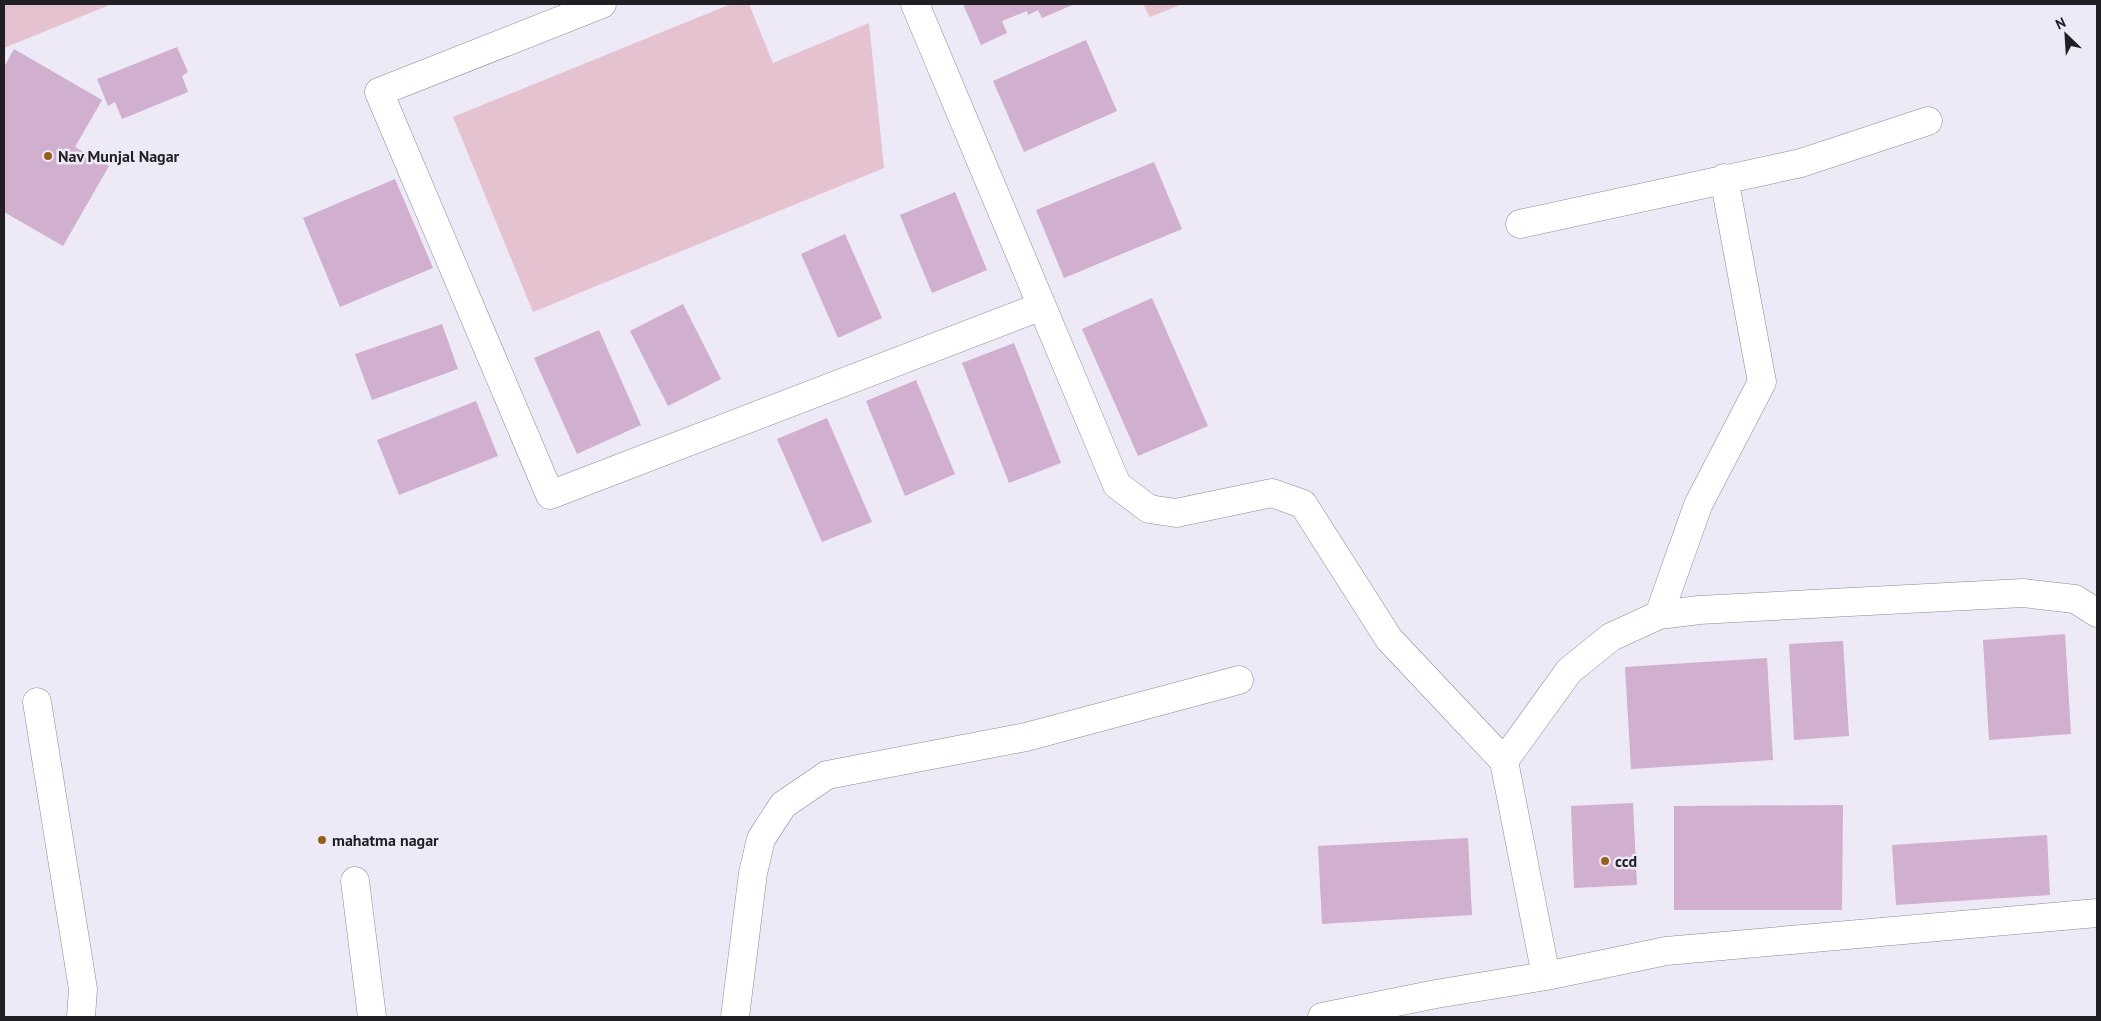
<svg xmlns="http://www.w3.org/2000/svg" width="2101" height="1021" font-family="'PT Sans',sans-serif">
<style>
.green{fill:#e5c2d0}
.building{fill:#d0afcf}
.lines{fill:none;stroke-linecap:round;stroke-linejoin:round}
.street-casing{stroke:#8c8894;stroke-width:29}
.street{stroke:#fff;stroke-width:28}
.poi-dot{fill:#965f17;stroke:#eee9f6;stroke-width:2}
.labels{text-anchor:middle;stroke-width:5;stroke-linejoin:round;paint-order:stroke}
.poi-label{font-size:16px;font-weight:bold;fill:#211f24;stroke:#eee9f6;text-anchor:start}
</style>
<rect width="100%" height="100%" fill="#eee9f6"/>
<path class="green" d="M4,4H112L4,48Z
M731,4H749L773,63L869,23L884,168L533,312L453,117Z
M1143,4H1183L1150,17Z"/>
<path class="building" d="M963,4H1075L1042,18L1038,10L1028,15L1027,11L1002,21L1007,33L981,45Z
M1086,40L1117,111L1024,152L993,81Z
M177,47L188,72L182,76L188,92L122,119L115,102L108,106L97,79Z
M14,49L102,100L75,147L109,166L63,246L4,212V67Z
M1154,162L1182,229L1064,278L1036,210Z
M395,179L433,268L340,307L303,218Z
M955,192L987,270L932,293L900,215Z
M845,234L882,318L838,338L801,254Z
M1152,298L1208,426L1138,456L1082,329Z
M683,304L721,379L668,406L630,331Z
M442,324L458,369L372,400L355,354Z
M599,330L641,425L577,454L534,358Z
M1014,343L1061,463L1009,483L962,363Z
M916,380L955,474L905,496L866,401Z
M476,401L498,456L399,495L377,440Z
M827,418L872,522L822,542L777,439Z
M2065,634L2071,734L1989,740L1983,640Z
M1843,641L1849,736L1794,740L1789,644Z
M1767,658L1773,760L1631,769L1625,667Z
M1633,803L1637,885L1574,888L1571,806Z
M1843,805L1842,910H1674V806Z
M2047,835L2050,895L1896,905L1892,845Z
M1468,838L1472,915L1322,924L1318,846Z"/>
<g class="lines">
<defs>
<path id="street" d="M602,4L379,92L550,495L1042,306
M915,4L1117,485L1149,509L1176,513L1272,493L1303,504L1389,639L1504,761L1546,976
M1520,224L1801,163L1928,121
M1659,615L1698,505L1762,382L1724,178
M37,702L83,989L81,1017
M1504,761L1569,671L1611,637L1659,615L1699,610L2023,593L2075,599L2097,613
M355,881L372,1017
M735,1017L753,873L761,839L783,805L827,775L1026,737L1239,680
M1322,1017L1436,994L1546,976L1666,951L2097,913"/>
</defs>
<use href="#street" class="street-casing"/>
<use href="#street" class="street"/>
</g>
<g class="poi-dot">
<circle cx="48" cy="156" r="5"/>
<circle cx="322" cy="840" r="5"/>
<circle cx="1605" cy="861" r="5"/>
</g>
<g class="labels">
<g class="poi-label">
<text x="58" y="162">Nav Munjal Nagar</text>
<text x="332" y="846">mahatma nagar</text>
<text x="1615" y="867">ccd</text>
</g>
</g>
<rect width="2101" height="1021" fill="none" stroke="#211f24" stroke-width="10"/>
<g transform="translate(2066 35) rotate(335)" stroke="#eee9f6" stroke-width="4" paint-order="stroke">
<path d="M0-4L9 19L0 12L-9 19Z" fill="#211f24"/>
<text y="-8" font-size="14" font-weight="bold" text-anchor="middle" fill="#211f24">N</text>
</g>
</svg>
